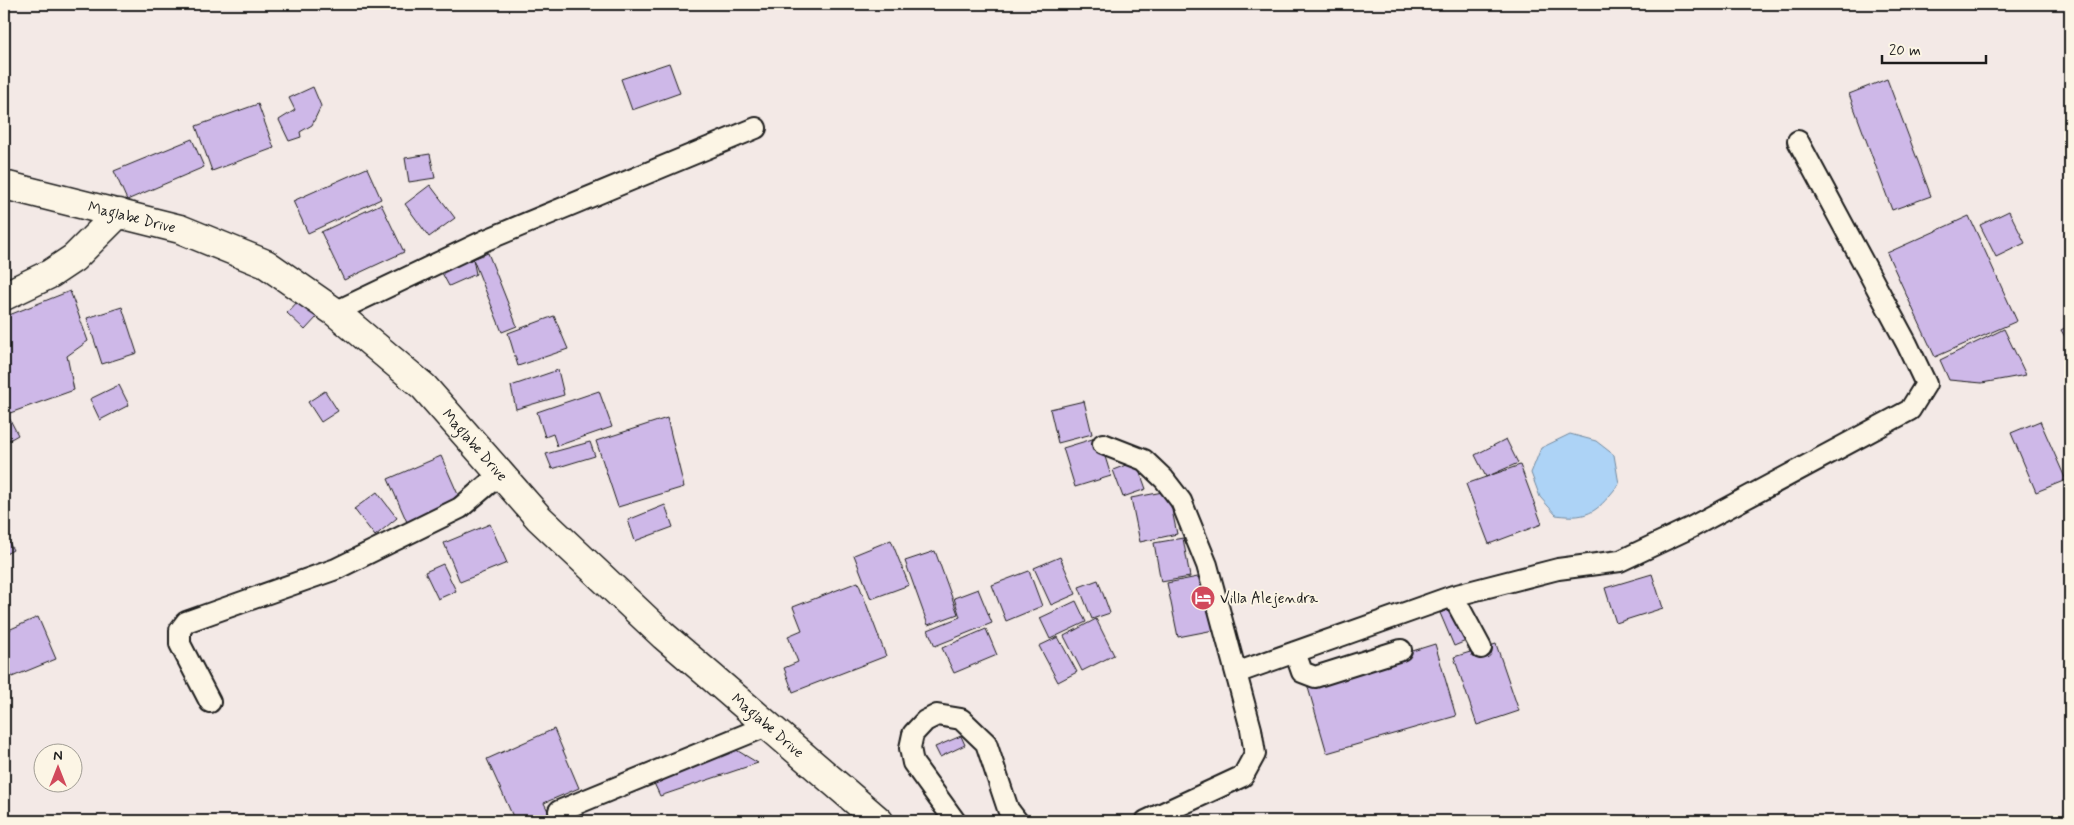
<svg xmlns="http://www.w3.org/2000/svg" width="2074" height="825" font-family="Mynerve,sans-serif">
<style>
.water{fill:#add3f6;stroke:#738a9f}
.building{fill:#ceb8e8;stroke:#1c1c1c}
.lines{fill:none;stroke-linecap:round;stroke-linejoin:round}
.service-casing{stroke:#1c1c1c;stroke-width:24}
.minor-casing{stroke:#1c1c1c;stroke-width:31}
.secondary-casing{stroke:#1c1c1c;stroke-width:31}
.service{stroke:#fcf5e5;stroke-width:20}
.minor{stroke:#fcf5e5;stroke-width:28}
.secondary{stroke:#fcf5e5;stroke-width:28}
.labels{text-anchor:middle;stroke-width:4;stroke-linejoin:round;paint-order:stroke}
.street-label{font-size:15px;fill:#1c1c1c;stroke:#fcf5e5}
.poi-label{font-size:15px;fill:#1c1c1c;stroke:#fcf5e5;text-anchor:start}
</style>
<rect width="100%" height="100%" fill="#f3e9e6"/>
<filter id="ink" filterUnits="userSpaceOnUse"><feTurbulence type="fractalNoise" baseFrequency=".02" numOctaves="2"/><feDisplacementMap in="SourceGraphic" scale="10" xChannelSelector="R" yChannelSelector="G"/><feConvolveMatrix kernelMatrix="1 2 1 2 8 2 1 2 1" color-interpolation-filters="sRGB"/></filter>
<g filter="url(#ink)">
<path class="water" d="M1570,434L1596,441L1614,455L1619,484C1598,510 1591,520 1556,515L1540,497L1531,473L1541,448Z"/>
<path class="building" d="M669,63L680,93L632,110L621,79Z
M1887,79L1931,196L1892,210L1849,94Z
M313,87L321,106L312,125L300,132L301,137L289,141L279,120L295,110L289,98Z
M258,104L274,148L212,171L196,126Z
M192,139L204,167L127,200L114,171Z
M430,154L435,178L409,182L405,158Z
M367,168L381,199L308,233L293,201Z
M430,185L455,218L429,237L405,204Z
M381,204L404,252L344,280L321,232Z
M2009,211L2025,243L1996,257L1980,225Z
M1969,216L2017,321L1935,357L1887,253Z
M488,253L517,326L502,332L473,259Z
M473,259L476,274L449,286L441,271Z
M70,291L88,341L67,356L74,390L10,413L4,400V317Z
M299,300L317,317L305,330L287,313Z
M122,307L137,353L102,364L87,318Z
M554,316L568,349L518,366L508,333Z
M2070,325V341L2068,342L2061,330Z
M2004,329L2026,375L1982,383L1949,380L1940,360Z
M558,370L564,395L516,409L511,386Z
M119,385L129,405L100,420L90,399Z
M325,391L338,411L321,422L308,402Z
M599,391L612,427L557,446L553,434L545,437L537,412Z
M1084,401L1092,434L1058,443L1050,409Z
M4,408L18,435L4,443Z
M667,418L684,487L618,507L596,441Z
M2040,421L2066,480L2036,492L2011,433Z
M1099,437L1111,476L1075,487L1063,448Z
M1506,439L1518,463L1486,477L1475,455Z
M590,442L595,456L552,469L546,454Z
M441,456L460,499L407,522L388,479Z
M1136,461L1146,489L1123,497L1113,470Z
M1520,465L1542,524L1489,544L1466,484Z
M1168,491L1177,534L1140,542L1131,498Z
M377,492L397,518L375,536L354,509Z
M665,505L673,527L635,541L628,520Z
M490,524L507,563L460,582L444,543Z
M4,533L13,550L4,555Z
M1183,538L1190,577L1161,582L1154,543Z
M891,540L909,585L871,599L854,555Z
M935,551L958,614L928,625L905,561Z
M1060,557L1076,594L1051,605L1034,568Z
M443,564L456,591L438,599L425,572Z
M1029,571L1042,606L1006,621L992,585Z
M1652,574L1663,608L1616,623L1605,588Z
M1208,575L1219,629L1178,637L1167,583Z
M1098,580L1110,613L1092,619L1079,587Z
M858,582L886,656L793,692L784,668L798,662L788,636L802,630L793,607Z
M978,589L992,623L935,646L928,630L960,617L954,598Z
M1076,601L1086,622L1050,639L1040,618Z
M1452,608L1466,641L1454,646L1440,613Z
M38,617L56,659L12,677L4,659V632Z
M1096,619L1114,655L1082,671L1064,636Z
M986,629L997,655L954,673L942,648Z
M1058,637L1077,672L1058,682L1039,646Z
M1435,644L1456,716L1327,753L1307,684Z
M1496,644L1519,711L1477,725L1454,657Z
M554,729L579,788L544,803L553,821H515L487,759Z
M961,736L965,745L940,757L935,747Z
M723,742L758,763L660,796L647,768Z
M582,814L585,821H561Z"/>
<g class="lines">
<defs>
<path id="service" d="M335,312L486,240L756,128
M1103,444L1144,460L1164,479L1181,501L1207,565L1251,729L1255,754L1243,776L1146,821
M1453,596L1481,648
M1295,652L1302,672L1315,677L1401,650
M1236,673L1453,596L1558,569L1620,561L1690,528L1910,410L1926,384L1907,344L1798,141
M210,702L180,644V630L186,622L336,569L460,508L500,474
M559,811L769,725
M955,821L913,763L910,748L913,734L925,721L937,715L961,719L986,743L1008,809L1017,821"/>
<path id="minor" d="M4,296L50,274L74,258L119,213"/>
<g id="secondary">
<path id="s1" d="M4,185L180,229L266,264L335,312L424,387L539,518L664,636L879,821"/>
</g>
</defs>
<use href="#service" class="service-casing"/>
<use href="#minor" class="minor-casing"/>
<use href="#secondary" class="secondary-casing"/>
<use href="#service" class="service"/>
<use href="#minor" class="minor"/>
<use href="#secondary" class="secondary"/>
</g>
</g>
<defs>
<symbol id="hotel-disc" viewBox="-11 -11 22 22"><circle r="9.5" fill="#d1495b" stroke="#fcf5e5"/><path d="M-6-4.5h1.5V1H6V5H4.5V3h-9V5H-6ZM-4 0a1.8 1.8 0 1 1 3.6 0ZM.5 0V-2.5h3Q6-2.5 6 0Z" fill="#fff"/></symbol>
</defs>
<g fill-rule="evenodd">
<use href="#hotel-disc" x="1189" y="584" width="28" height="28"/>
</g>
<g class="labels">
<g class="street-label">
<text dy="5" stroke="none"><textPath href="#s1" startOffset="132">Maglabe Drive</textPath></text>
<text dy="5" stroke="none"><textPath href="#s1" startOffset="552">Maglabe Drive</textPath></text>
<text dy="5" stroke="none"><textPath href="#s1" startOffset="958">Maglabe Drive</textPath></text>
</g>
<g class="poi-label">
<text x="1220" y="603">Villa Alejendra</text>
</g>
</g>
<rect width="2074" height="825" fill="none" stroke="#fcf5e5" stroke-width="20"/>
<rect x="10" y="10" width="2054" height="805" fill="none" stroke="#1c1c1c" stroke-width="2" filter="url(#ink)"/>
<g transform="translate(58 768)"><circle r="24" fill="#fcf5e5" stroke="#a29e95"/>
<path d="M0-4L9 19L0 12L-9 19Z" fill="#d1495b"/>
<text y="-8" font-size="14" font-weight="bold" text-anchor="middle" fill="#1c1c1c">N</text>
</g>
<path d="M1882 55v8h104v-8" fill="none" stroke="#1c1c1c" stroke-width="2.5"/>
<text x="1889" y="55" font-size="15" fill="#1c1c1c" stroke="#fcf5e5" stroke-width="4" paint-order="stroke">20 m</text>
</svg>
